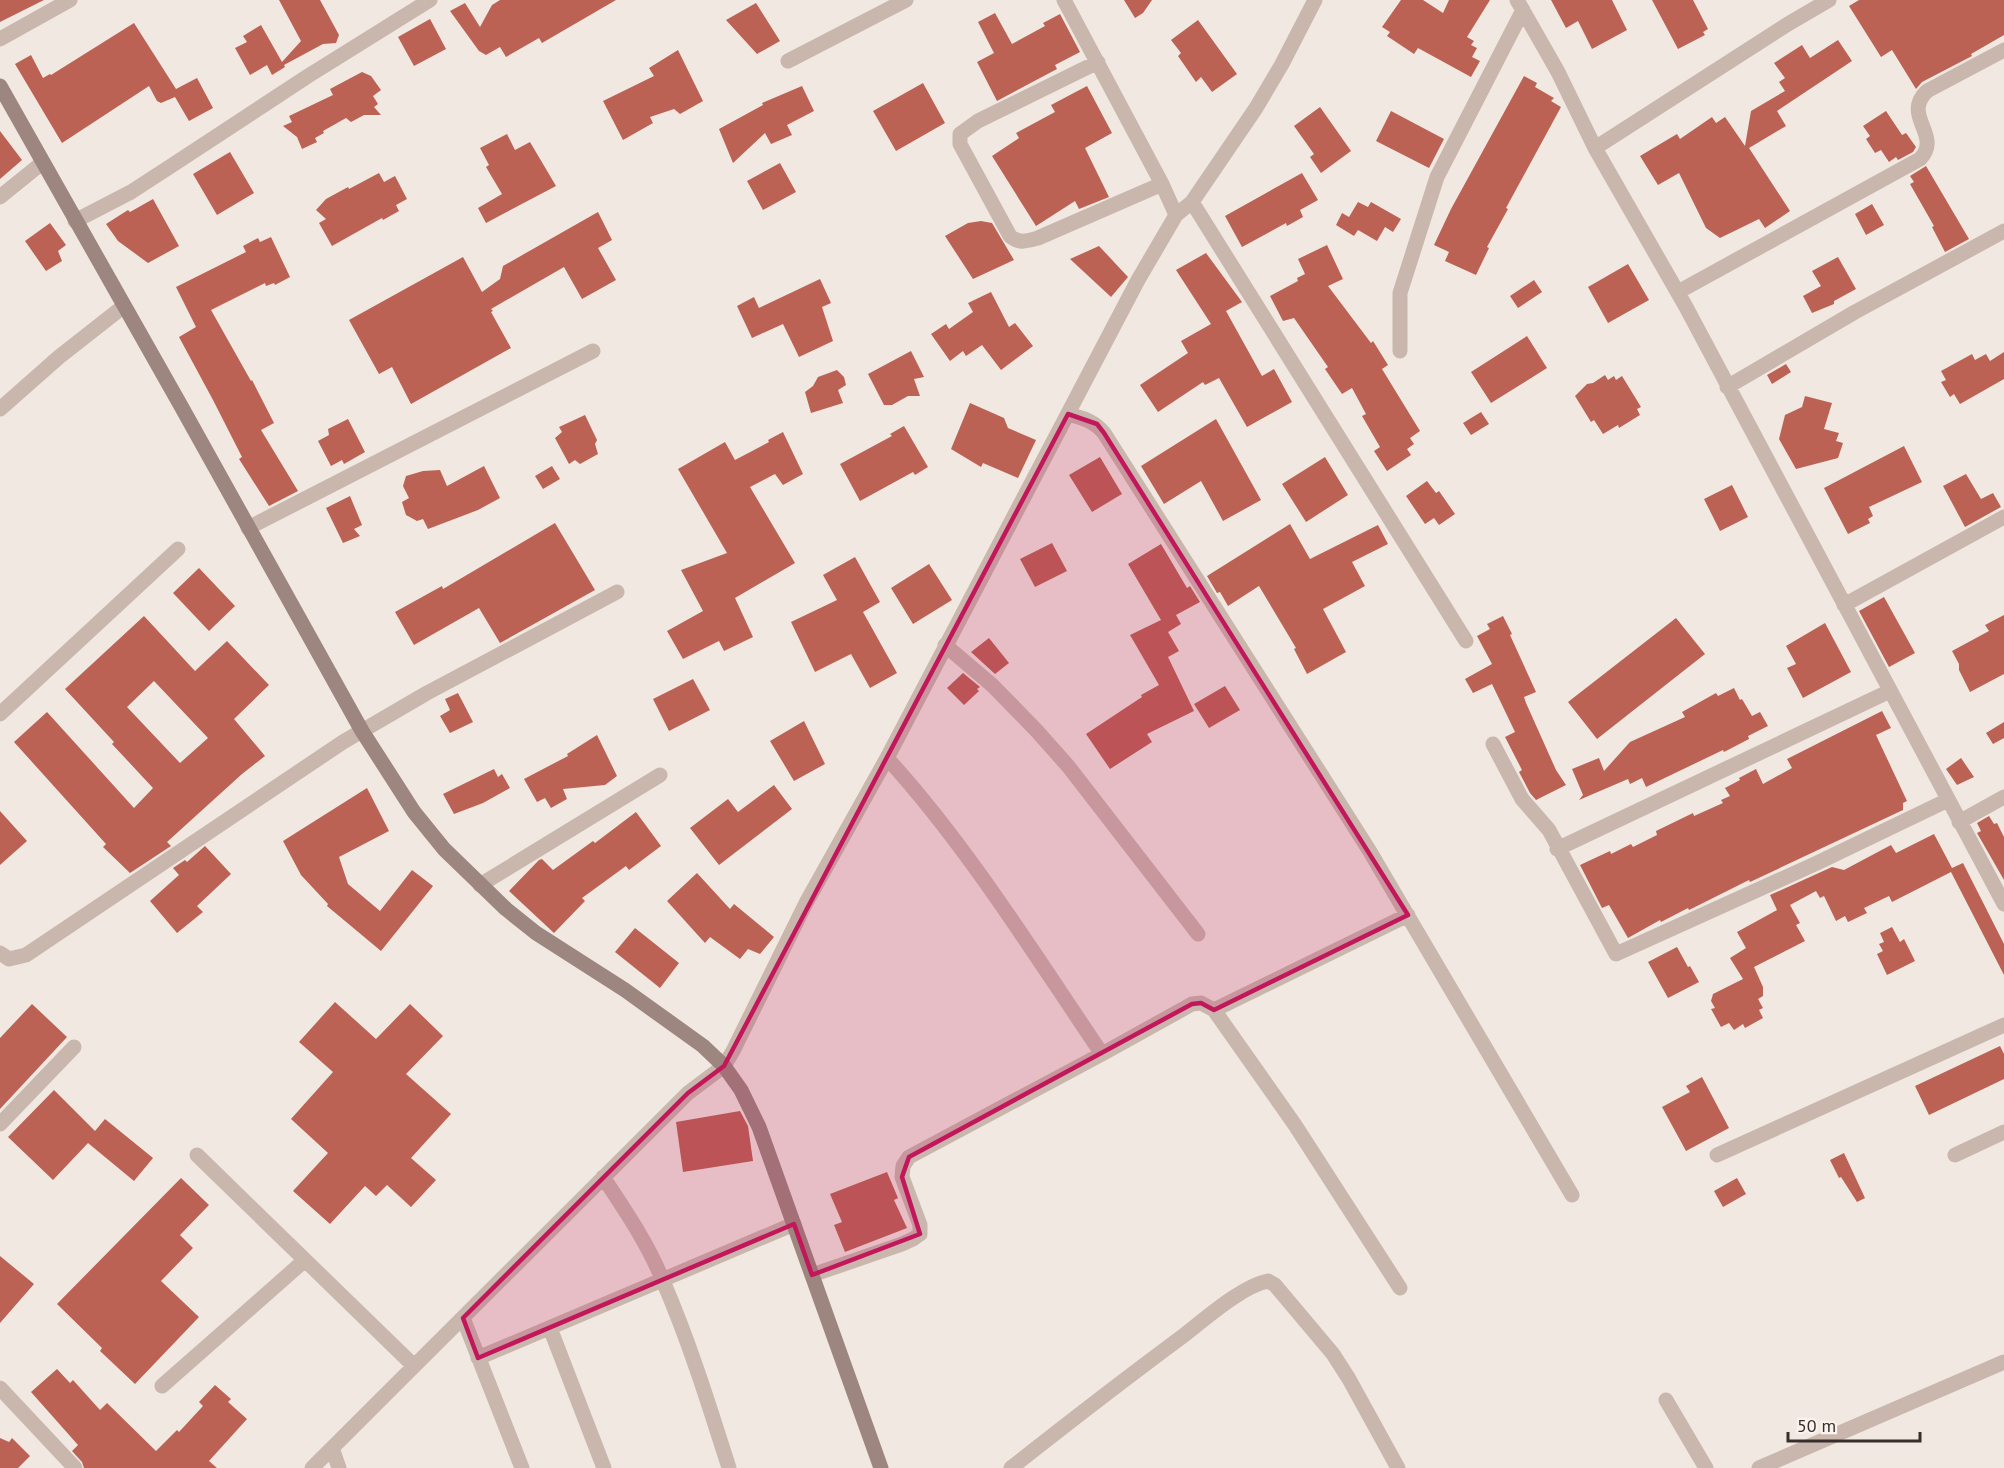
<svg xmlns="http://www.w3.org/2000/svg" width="2004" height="1468" font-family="'PT Sans',sans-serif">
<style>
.building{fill:#bb6255;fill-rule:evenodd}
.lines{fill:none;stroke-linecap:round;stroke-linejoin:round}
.minor{stroke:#c9b7ae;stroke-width:15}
.secondary{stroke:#9c867f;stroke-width:15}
.marked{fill:#c2185b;fill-opacity:0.2;stroke:#c2185b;stroke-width:4.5;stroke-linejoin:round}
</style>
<rect width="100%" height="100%" fill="#f1e8e1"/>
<path class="building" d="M0,0H44L0,22Z
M279,0H320L339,35L336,43L323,44L284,65L285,67L272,75L267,65L250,75L235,48L247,42L243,36L261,25L282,62L301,41Z
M500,0H616L542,43L539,38L506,57L500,47L486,55L479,51L450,11L465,3L480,27L492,5Z
M1124,0H1152L1143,13L1135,18Z
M1401,0H1423L1443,13L1449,0H1490L1467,37L1474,41L1471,45L1477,48L1472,57L1480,61L1471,77L1418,48L1414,54L1387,36L1390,32L1382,27Z
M1551,0H1612L1627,30L1592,49L1578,21L1566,28Z
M1652,0H1693L1708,29L1703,32L1705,35L1678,49Z
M1859,0H2004V35L1971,54L1972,56L1922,82L1916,89L1892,50L1881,57L1849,6Z
M756,3L780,41L757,54L726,20Z
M995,13L1012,44L1045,26L1043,23L1060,14L1080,52L1055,65L1057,69L997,101L977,62L994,53L978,22Z
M430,19L446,49L414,66L398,37Z
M1198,20L1237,74L1212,92L1201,77L1196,82L1178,56L1181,53L1171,40Z
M134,23L176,89L197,78L213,108L189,121L175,97L161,103L157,101L149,86L62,143L15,64L31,55L43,78L50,74L51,75Z
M1838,40L1852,61L1777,111L1786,126L1749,148L1790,211L1765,228L1759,219L1720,238L1706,228L1679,173L1658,185L1640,156L1677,134L1680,139L1712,117L1716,123L1725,117L1745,146L1751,111L1785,91L1779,82L1785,78L1774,63L1802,45L1810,58Z
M678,50L703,101L680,114L674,109L650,117L653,123L623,140L603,101L654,76L649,68Z
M362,72L371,76L381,90L373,96L378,104L374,107L381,115H364L351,122L346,118L323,131L324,133L315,138L317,142L302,149L297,137L283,126L292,122L289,116L333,95L330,89Z
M1524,76L1537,83L1535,87L1554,98L1551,101L1561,107L1506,208L1508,209L1487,247L1489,248L1476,275L1445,261L1449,252L1434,245L1451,209Z
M923,83L945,123L896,151L873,111Z
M802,86L814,111L787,125L792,135L771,144L765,133L733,163L719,129L763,105L762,103Z
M1087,86L1112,133L1085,148L1109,197L1079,209L1075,201L1036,226L992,156L1019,138L1016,133L1055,112L1051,105Z
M1320,107L1351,151L1321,173L1310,157L1314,154L1294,126Z
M1391,111L1444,139L1429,168L1376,141Z
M1886,111L1902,135L1906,133L1916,147L1913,152L1898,160L1896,157L1889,162L1881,150L1875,153L1866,139L1870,136L1863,126Z
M0,131L22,160L0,179Z
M507,134L515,150L530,142L556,186L486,223L478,208L502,194L486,167L489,165L480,148Z
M230,152L254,193L217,215L193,174Z
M780,163L796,192L763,210L747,181Z
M1926,166L1969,239L1945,252L1932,227L1934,226L1910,184L1914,182L1910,176Z
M379,173L384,182L395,176L407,199L396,205L399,211L383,220L382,218L332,246L319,223L326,219L316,210L326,199L348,187L349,189Z
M1302,173L1318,200L1300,210L1303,217L1287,226L1286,223L1242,247L1225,216Z
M153,199L179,246L148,263L118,241L106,224L128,210L130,212Z
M1358,202L1368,207L1371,202L1401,219L1393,232L1385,227L1377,241L1358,230L1354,236L1336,225L1342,213L1349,217Z
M1872,204L1884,225L1866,235L1855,214Z
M598,212L612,240L598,248L616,280L582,299L564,267L491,309L493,311L491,312L511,348L411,404L392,367L379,374L349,320L463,257L482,292L500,279L503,266Z
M981,221L992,223L1014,260L973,279L945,236L968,223Z
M50,223L66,245L58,251L62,261L46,271L25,241Z
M271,237L290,277L275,285L274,283L266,286L265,283L211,310L251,381L252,380L274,423L261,430L298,491L269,506L239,459L242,457L213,400L179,337L196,327L176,287L246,252L243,246L258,238L260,242Z
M1327,245L1343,279L1328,286L1371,343L1373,341L1388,365L1382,369L1420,431L1410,438L1414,444L1407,449L1411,455L1387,471L1374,451L1380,447L1362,416L1366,414L1352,388L1342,394L1325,369L1328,367L1294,318L1283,321L1270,296L1298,281L1297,278L1305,274L1298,259Z
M1099,246L1128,277L1111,297L1070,259Z
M1206,253L1242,302L1226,311L1262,376L1274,369L1292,402L1247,427L1219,378L1205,385L1203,382L1158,412L1140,385L1188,353L1181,341L1211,324L1176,270Z
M1838,257L1856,289L1834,301V304L1812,313L1803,296L1821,286L1812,271Z
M1628,264L1649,300L1608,323L1588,287Z
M820,279L831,303L822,307L833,341L799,357L783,324L752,338L737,306L754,297L759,308Z
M1534,280L1542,292L1518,308L1510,296Z
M991,292L1009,327L1015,323L1033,346L1001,370L982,345L966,356L963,351L950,361L931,334L946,324L949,329L973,312L968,303Z
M1527,336L1547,368L1491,403L1471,372Z
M911,351L924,377L914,379L920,396H908L892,405H884L868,374Z
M2004,352V379L1960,404L1954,394L1950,397L1941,382L1946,380L1941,371L1972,354L1975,360L1986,354L1990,361Z
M1786,364L1791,372L1772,384L1767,375Z
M837,370L844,377L846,385L838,390L843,403L811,413L805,392L813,386L818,377Z
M1605,375L1608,380L1614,376L1616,380L1622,376L1641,407L1637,409L1640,415L1619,428L1618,425L1603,434L1594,420L1591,422L1575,396L1587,384L1593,383Z
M1805,396L1832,403L1824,429L1839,433L1836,441L1843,443L1838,458L1796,469L1779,439L1785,415L1802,407Z
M970,403L1004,418L1008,428L1036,440L1018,478L983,463L981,467L951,449Z
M1481,412L1489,424L1471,435L1463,423Z
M585,415L597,440L595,444L598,454L580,464L575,460L569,464L555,438L562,432L559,427Z
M348,419L365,452L344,464L342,460L331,466L318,441L329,435L328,429Z
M1216,419L1261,500L1223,521L1201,481L1164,504L1141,466Z
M904,426L928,467L915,475L913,472L860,501L840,464L892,436L890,434Z
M783,432L803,474L783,485L775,474L750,487L795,563L735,598L753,637L724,651L719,641L683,659L667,631L703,611L681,570L727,553L678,469L725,442L735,460L769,442L768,440Z
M1904,446L1922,482L1869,507L1873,516L1868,519L1870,523L1848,534L1824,488Z
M1100,457L1122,494L1092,512L1069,475Z
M1325,457L1348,495L1306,522L1282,484Z
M484,466L500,498L478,510L428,529L423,519L417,521L406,515L402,502L409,498L403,486L406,476L423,471L440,470L447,486Z
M552,466L560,479L543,489L535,476Z
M1966,474L1981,499L1993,493L2001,507L1965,527L1943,486Z
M1427,481L1436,493L1439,491L1455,514L1439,525L1434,518L1425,524L1406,496Z
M1732,485L1748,517L1720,531L1704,499Z
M350,496L362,525L354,529L360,536L343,543L326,508Z
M555,523L595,590L500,643L479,608L414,645L395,612L442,586L443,589Z
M1290,524L1310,559L1378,525L1388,544L1352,562L1365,586L1323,609L1346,652L1307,674L1294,649L1296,648L1259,586L1228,606L1220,592L1217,593L1207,576Z
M1052,543L1067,571L1035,587L1020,559Z
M1161,544L1187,588L1190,586L1200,602L1176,615L1181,624L1168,632L1179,651L1168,657L1194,711L1147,734L1152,742L1110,769L1086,734L1142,697L1141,695L1159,685L1130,635L1161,620L1128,564Z
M855,557L880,602L863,612L897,673L870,688L851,654L815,672L791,622L837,600L823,575Z
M929,564L952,600L913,624L891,588Z
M199,568L235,606L209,631L173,593Z
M1884,597L1915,653L1889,667L1859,611Z
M2004,615V674L1970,692L1959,670V664L1952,651L1989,631L1985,625Z
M144,616L195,671L227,641L269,685L234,719L265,756L242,774L167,842L171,846L130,873L103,847L106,844L14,742L47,712L134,808L153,788L112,744L114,742L65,689ZM154,681L208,738L180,763L127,707Z
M1503,616L1512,634L1510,635L1536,692L1524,697L1526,703L1556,770L1566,785L1536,800L1530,793L1519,772L1522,770L1505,737L1515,732L1492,684L1473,693L1465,679L1492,664L1477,636L1490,629L1487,624Z
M1676,618L1705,654L1597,739L1568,702Z
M1825,623L1851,672L1803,698L1787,668L1796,664L1786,646Z
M989,638L1009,663L995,674L971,652Z
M963,673L980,687L977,689L979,691L964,705L947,688Z
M693,679L710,710L669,731L653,699Z
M1225,686L1240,710L1209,728L1194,704Z
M1734,688L1740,700L1742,699L1752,716L1760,712L1768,726L1748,736L1749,739L1724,752L1723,750L1646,787L1642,778L1630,784L1628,779L1579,800L1583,795L1572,769L1599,758L1604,771L1630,742L1685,717L1682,712L1716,693L1718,696Z
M458,693L473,722L450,733L440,716L450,710L445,699Z
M1882,711L1891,728L1876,735L1907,801L1903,803V810L1750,882L1749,880L1689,910L1688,908L1661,922L1660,920L1628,938L1609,905L1602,908L1580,865L1610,851L1611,854L1631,844L1633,847L1657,835L1656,831L1693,813L1694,816L1723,803L1721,800L1730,796L1725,788L1740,780L1739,778L1756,769L1763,784L1792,768L1787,759Z
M804,721L825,764L794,781L770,741Z
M2004,722V738L1993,744L1986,733Z
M597,735L617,776L605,785L563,789L567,799L551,808L545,798L537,802L524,779L568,756L567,754Z
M1961,758L1974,777L1957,785L1946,769Z
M494,769L498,777L502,774L510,788L483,803L454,814L443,794Z
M774,785L792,809L719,865L690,828L728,799L738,812Z
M367,788L389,831L339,857L348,884L380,911L412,870L433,886L381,951L327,906L328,904L301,875L283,841Z
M0,811L27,841L0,865Z
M636,812L661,846L629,870L626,866L582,898L585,901L554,933L509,891L539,860L542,859L553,870L593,841L595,843Z
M1989,816L1994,824L1997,823L2004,837V880L1977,833L1981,831L1977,823Z
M1934,834L1952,868L1963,863L2004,944V975L1951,872L1892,902L1889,896L1864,908L1867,913L1848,922L1845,916L1836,921L1824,896L1820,898L1816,891L1790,905L1800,923L1796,925L1805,941L1754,967L1763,987V996L1758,999L1763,1008L1759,1010L1763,1018L1745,1028L1743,1024L1734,1030L1729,1023L1721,1027L1711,1009L1715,1008L1711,1001L1713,994L1743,979L1730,958L1746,948L1737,932L1777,910L1770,895L1832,867L1844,870L1891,845L1896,853Z
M205,846L231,874L197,906L203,912L177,933L150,901L179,875L173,868L185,860L187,862Z
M697,873L730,909L734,904L774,937L760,954L748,949L740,959L710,937L705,943L667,901Z
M1892,927L1900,942L1904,939L1915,961L1887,975L1877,954L1883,951L1879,944L1884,942L1880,933Z
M635,928L679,963L660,988L615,952Z
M1677,947L1688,967L1690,966L1699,982L1668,998L1648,962Z
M335,1002L376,1039L410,1004L443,1036L406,1074L451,1114L411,1158L436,1180L411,1207L387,1185L376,1196L365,1186L330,1224L293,1191L328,1153L291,1119L333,1072L299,1042Z
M32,1004L67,1037L0,1109V1038Z
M2000,1046L2004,1054V1079L1929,1115L1915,1086Z
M1702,1077L1729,1128L1686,1151L1662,1107L1690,1092L1686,1086Z
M54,1090L95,1131L105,1119L153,1158L134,1181L88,1143L53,1180L8,1137Z
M740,1111L748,1126L753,1161L683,1172L676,1122Z
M1844,1153L1865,1198L1857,1202L1841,1177L1839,1178L1830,1160Z
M887,1172L898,1198L894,1200L907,1228L845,1252L834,1225L842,1222L830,1194Z
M181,1178L209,1205L180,1235L193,1248L161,1281L199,1317L135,1384L100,1351L102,1348L57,1304Z
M1737,1178L1746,1194L1723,1207L1714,1191Z
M0,1256L34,1284L0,1323Z
M57,1369L70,1383L73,1380L100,1410L107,1403L156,1451L177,1430L179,1432L203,1406L199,1402L215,1385L231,1399L228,1402L247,1419L209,1461L217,1468H84L82,1462L72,1451L78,1445L31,1392Z
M0,1438L9,1442L12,1438L30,1456L18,1468H0Z"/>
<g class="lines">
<path class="minor" d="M1064,0L1162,184L1176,215
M1517,0L1558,72L1595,148L1686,307L2004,904
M0,39L70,0
M788,61L906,0
M1098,62L978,121L960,134V144L1010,236C1019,244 1027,241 1038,238L1162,184
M1595,148L1788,24L1829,0
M0,197L42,163
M1192,202L1466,641
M75,221L131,192L171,166L308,76L430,0
M1678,292L1920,159C1943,135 1901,116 1927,91L2004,50
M1400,351V293L1437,177L1523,10
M1727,387L1855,312L2004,231
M0,409L59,357L124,306
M1068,414C1083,418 1094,421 1104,433L1369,850L1572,1195
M248,528L593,351
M1844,605L2004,517
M945,645L992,685L1036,730L1068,766L1198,934
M0,714L178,549
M1493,744L1522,799L1549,830L1616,954L1817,863L1948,800
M887,758C968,847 1034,954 1102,1054L1192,1004L1201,1003L1214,1010L1408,915
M1959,822L2004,797
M1557,849L1890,691
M480,885L660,775
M0,953L9,959L26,955L343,742L427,693L617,592
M1214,1010L1295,1125L1400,1288
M0,1124L74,1047
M197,1155L413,1365
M1717,1155L2004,1025
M1955,1155L2004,1132
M603,1177C625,1210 648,1244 663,1281C689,1341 709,1405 729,1468
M812,1275L902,1244L913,1239L920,1234V1225L902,1177L903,1166L909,1157L1102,1054
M463,1318L522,1468
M550,1328L604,1468
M478,1358L794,1224
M162,1386L305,1260
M0,1388L75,1468
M1666,1400L1706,1468
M332,1448L339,1468
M312,1468L688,1093L724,1066L733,1051L806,903L887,758L1138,280L1176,215L1192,202L1256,108L1282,64L1315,0
M1011,1468C1068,1423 1125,1379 1183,1336C1205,1319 1242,1286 1268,1281L1275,1285L1333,1354L1349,1379L1398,1468
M1759,1468L2004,1362"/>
<path class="secondary" d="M0,86L181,406L362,731L414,812L444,849L506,909L536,933L625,990L703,1046L724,1066L741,1090L759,1127L881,1468"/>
</g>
<path class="marked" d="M1068,414L1097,424L1104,433L1408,915L1214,1010L1201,1003L1192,1004L909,1157L902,1177L920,1234L812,1275L794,1224L478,1358L463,1318L688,1093L724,1066Z"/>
<path d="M1788 1432v9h132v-9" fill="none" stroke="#382e2b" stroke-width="3"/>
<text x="1797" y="1432" font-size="18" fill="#382e2b" stroke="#f9f2ed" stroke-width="4.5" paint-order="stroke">50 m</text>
</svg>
